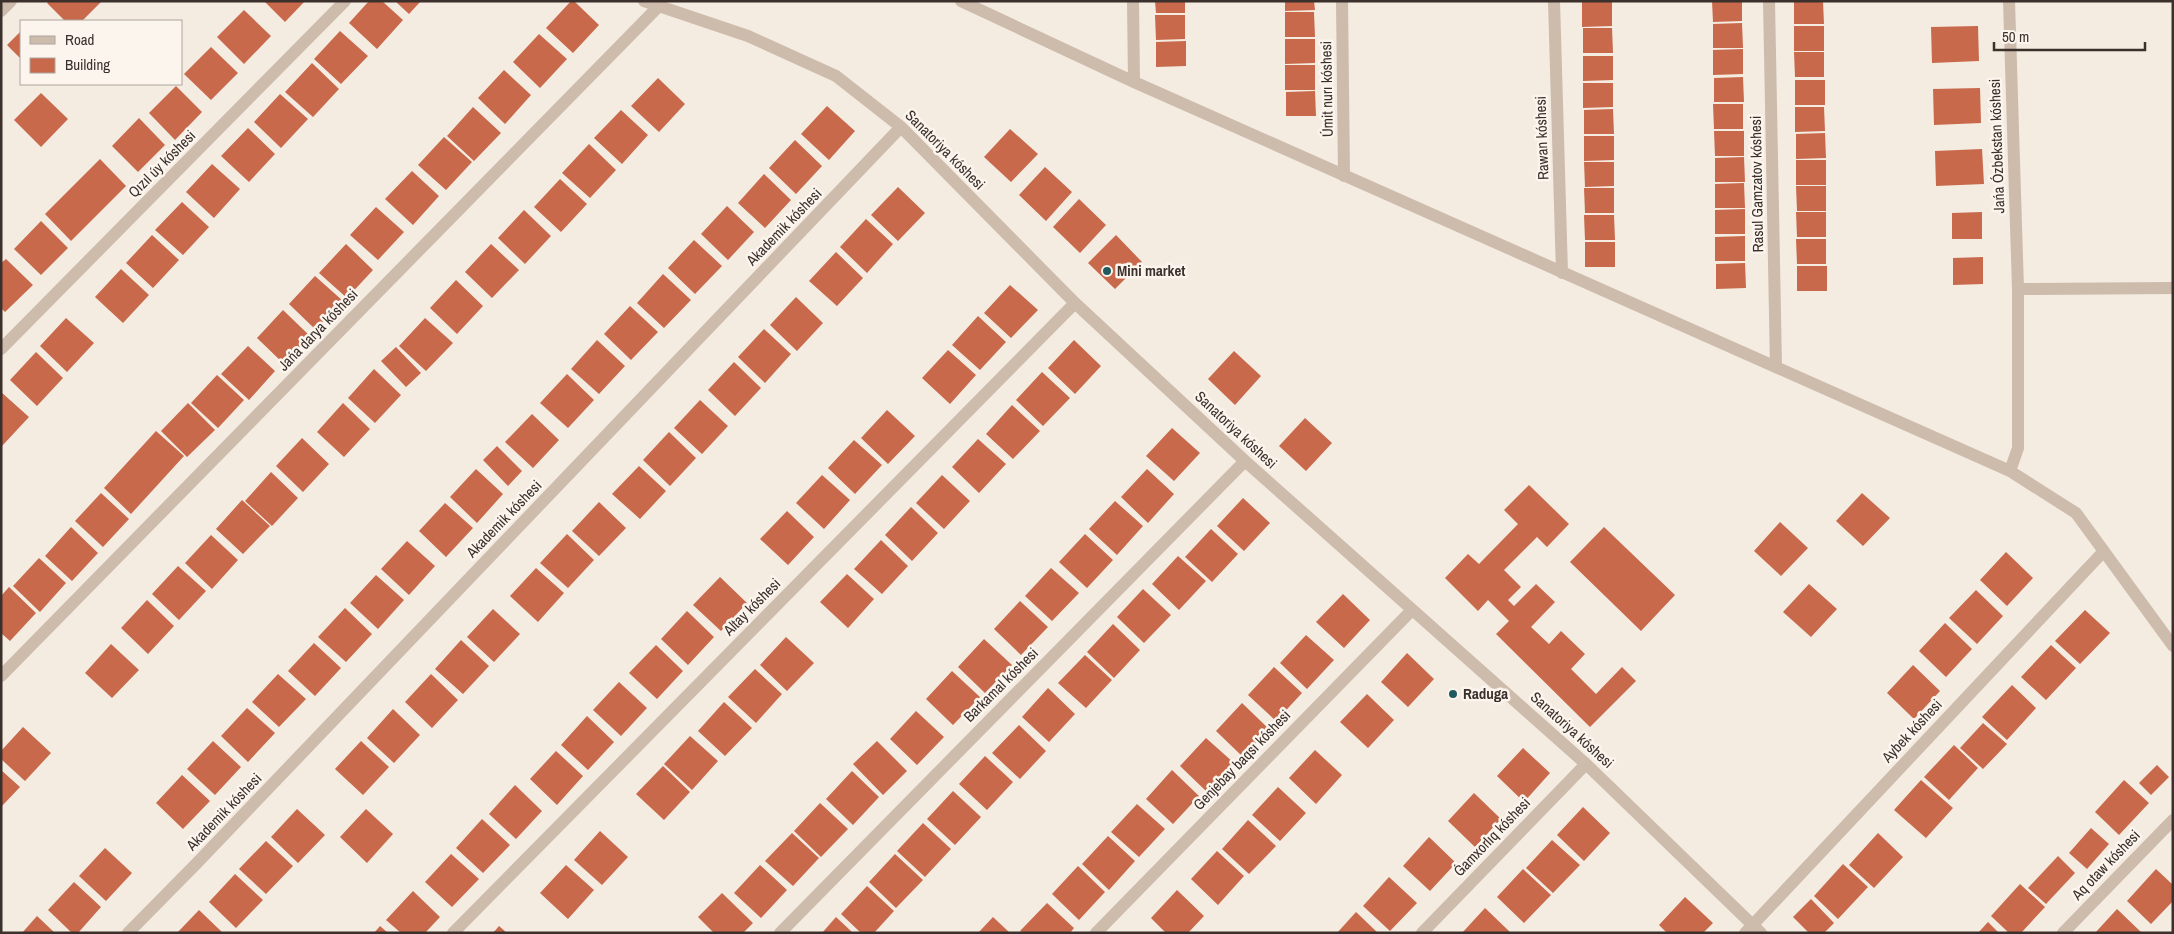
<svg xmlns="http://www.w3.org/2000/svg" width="2174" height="934" font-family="'Archivo Narrow',sans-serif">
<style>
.building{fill:#c8694b}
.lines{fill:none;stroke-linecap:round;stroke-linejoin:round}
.street{stroke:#cdbbac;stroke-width:12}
.poi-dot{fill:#1f5a5e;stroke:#fbf5ee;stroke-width:2}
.labels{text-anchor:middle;stroke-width:5;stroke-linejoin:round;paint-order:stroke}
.street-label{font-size:15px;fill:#3b302b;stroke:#fbf5ee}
.poi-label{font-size:15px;font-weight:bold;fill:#3b302b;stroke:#fbf5ee;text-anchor:start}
</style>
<rect width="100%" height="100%" fill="#f4ebe1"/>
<path class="building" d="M49,1H100L101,2L82,21H65L47,3Z
M264,1H305L285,22Z
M369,1H382L403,20L377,49L349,23Z
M395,1H421L409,14Z
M571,1H574L599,25L573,53L546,28Z
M1155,1H1185V13H1156Z
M1285,1H1314L1315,10L1285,11Z
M1712,1H1742V21L1713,22Z
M1794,1H1823L1824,24H1794Z
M1582,2H1612V26L1582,27Z
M244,10L271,36L244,64L217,37Z
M1285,12H1314L1315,37H1285Z
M1155,15H1185V39L1156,40Z
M1742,23L1743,48H1713V24Z
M1794,26H1824V51H1794Z
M1978,26L1979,61L1932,63L1931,27Z
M1583,28H1612L1613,53H1583Z
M21,31V59L7,45Z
M340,31L368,56L341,84L314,59Z
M539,34L567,59L540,88L513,62Z
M1285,39H1315V63L1285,64Z
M1186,41V66L1156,67V42Z
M211,47L238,73L211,100L184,74Z
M1743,49V74L1713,75V50Z
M1794,52H1824V77H1795Z
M1583,56H1613V80L1583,81Z
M312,63L339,89L313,117L285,92Z
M1285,65H1315V90H1285Z
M504,70L531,95L505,124L478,98Z
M1743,77L1744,102H1714V78Z
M658,78L685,104L659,132L631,106Z
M1795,80H1825V105H1795Z
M1583,83H1613V107L1583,108Z
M176,86L202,112L175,140L149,113Z
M1980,88L1981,123L1934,125L1933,89Z
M1315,91L1316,116H1286V92Z
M41,93L68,119L41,147L14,120Z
M280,94L308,119L281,148L254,122Z
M1713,104H1743V129H1714Z
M827,106L855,131L829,160L801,134Z
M473,107L501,133L474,161L447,136Z
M1795,107H1824L1825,131L1795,132Z
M1613,109L1614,134H1584V110Z
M621,110L648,135L622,164L594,138Z
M139,118L165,145L138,172L112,146Z
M248,128L275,154L249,182L221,156Z
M1010,129L1038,154L1011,182L984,157Z
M1714,131H1744V156H1715Z
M1825,133L1826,158L1796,159V134Z
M1584,136H1614V160L1584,161Z
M444,137L472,162L446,190L418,165Z
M795,140L822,166L796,194L769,168Z
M589,144L616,170L590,198L562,173Z
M1982,149L1984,184L1936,186L1935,151Z
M1744,157L1745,182H1715V158Z
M100,159L126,186L71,241L45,214Z
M1796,160H1826V185H1796Z
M1584,162H1614V186L1585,187Z
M212,164L240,189L214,218L186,192Z
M1045,167L1072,192L1046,221L1019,195Z
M412,171L439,196L413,225L385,199Z
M764,174L791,200L765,228L738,203Z
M560,179L587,204L561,232L534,207Z
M1744,183L1745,208H1715V184Z
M1796,186H1826V211H1797Z
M898,187L925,213L898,241L871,215Z
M1584,188H1614V213H1585Z
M1079,199L1106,225L1080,253L1053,227Z
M182,202L209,227L183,255L155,230Z
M727,206L754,232L728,260L701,234Z
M376,207L404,232L378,260L350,235Z
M1745,209V234H1715V210Z
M524,210L551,236L525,264L498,238Z
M1796,212H1826V237H1797Z
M1982,212V239H1952V213Z
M1584,215H1614L1615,240H1585Z
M866,219L893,244L867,273L840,247Z
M41,221L68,248L41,275L14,249Z
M152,235L179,260L153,288L126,263Z
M1116,235L1142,262L1115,289L1088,263Z
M1745,236V261H1715V237Z
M1796,239H1826V264H1797Z
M694,240L722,266L695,294L668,268Z
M1585,242H1615V267H1585Z
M346,244L373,270L347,298L319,273Z
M491,244L519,270L492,298L465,272Z
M836,252L863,278L837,306L809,281Z
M1983,257V284L1953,285V258Z
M6,259L33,285L5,312L1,308V263Z
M1745,263L1746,288L1716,289V264Z
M1797,266H1827V291H1797Z
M121,269L149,295L123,323L95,297Z
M663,274L691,300L664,328L637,303Z
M315,276L343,301L316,330L289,304Z
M456,280L483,306L457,334L430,308Z
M1010,285L1038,310L1011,338L984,313Z
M796,297L823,323L797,351L770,325Z
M630,306L658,332L631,360L604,334Z
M283,310L310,336L284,364L257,338Z
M978,316L1006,342L980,370L952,345Z
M66,318L94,343L67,372L40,346Z
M425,318L453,343L426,371L399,346Z
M764,329L791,354L765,383L738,357Z
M597,340L625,366L599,394L571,369Z
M1074,340L1101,366L1075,394L1048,368Z
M248,346L275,371L249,400L221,374Z
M396,347L421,373L406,387L381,361Z
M948,350L976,375L950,404L922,378Z
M1234,351L1261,376L1235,405L1208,379Z
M36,352L63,378L37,406L10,380Z
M734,362L761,388L735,416L708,390Z
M374,369L401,395L375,423L348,398Z
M1042,372L1070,398L1043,426L1016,400Z
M567,374L594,400L568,428L540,403Z
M217,375L244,400L218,428L191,403Z
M1,392L29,417L2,446L1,444Z
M700,400L728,426L702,454L674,428Z
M188,403L215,430L187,457L161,431Z
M343,403L370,429L344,457L317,432Z
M1012,405L1040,431L1013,459L986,434Z
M887,410L915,436L888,464L861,438Z
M532,414L559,440L533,468L505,442Z
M1305,418L1332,443L1306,471L1279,446Z
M1172,428L1200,453L1174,481L1146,456Z
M156,431L184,456L131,514L104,488Z
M669,432L696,458L670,486L643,460Z
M302,438L329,464L303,492L276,466Z
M978,439L1006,464L979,493L952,467Z
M854,440L882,465L855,494L828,468Z
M497,446L522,471L508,486L483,460Z
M639,466L666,491L640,519L612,494Z
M476,469L503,494L477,523L450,497Z
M1147,469L1174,494L1148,523L1121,497Z
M271,472L298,498L272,526L245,501Z
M822,475L850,500L824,529L796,503Z
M942,475L970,501L944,529L916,503Z
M1529,485L1569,524L1547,547L1537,537L1504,570L1521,587L1508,600L1514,606L1536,584L1555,602L1531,627L1549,644L1561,631L1585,654L1571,669L1596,694L1622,667L1636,681L1590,727L1496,634L1509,621L1488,600L1478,611L1445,578L1468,554L1479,564L1518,524L1504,510Z
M101,493L129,519L103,547L75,521Z
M1862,493L1890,518L1863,546L1836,521Z
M1243,498L1270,523L1244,551L1217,526Z
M242,500L270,526L243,554L216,529Z
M1115,501L1143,526L1117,555L1089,529Z
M599,502L626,528L599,556L572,531Z
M445,503L473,528L446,557L419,531Z
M911,507L938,533L912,561L885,535Z
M787,511L814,537L788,565L760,539Z
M1780,522L1808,548L1781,576L1754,551Z
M71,527L98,553L72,581L45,556Z
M1604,527L1675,595L1641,631L1570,562Z
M1211,529L1238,554L1212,582L1185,557Z
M567,534L594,560L568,588L540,563Z
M1085,534L1113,560L1087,588L1059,562Z
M211,535L238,560L212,589L185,563Z
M881,540L908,566L882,594L854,569Z
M407,541L435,566L409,595L381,569Z
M2006,552L2033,578L2007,606L1980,580Z
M1178,556L1206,581L1179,610L1152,584Z
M39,558L66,583L40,612L13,586Z
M178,566L206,591L179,620L152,594Z
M536,568L564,593L538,622L510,596Z
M1051,568L1079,593L1052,621L1025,596Z
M847,574L874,599L848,628L820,602Z
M376,575L404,600L378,629L350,603Z
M720,577L747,603L721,631L693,605Z
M1809,584L1837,609L1811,637L1783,612Z
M9,587L36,613L10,641L1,633V596Z
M1143,589L1171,615L1144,643L1117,617Z
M1976,590L2003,616L1977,644L1949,618Z
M1343,594L1370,620L1344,648L1316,622Z
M147,600L174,626L148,654L121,628Z
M1020,601L1048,627L1021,655L994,629Z
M345,608L372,634L346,662L318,637Z
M493,609L520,634L494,662L467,637Z
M2085,610L2110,633L2080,664L2055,641Z
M687,611L714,637L688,665L661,639Z
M1945,623L1972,649L1946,677L1919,651Z
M1113,624L1140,650L1114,678L1087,652Z
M1306,635L1334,660L1307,689L1280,663Z
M786,637L814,663L787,691L760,665Z
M984,639L1012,665L985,693L958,667Z
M461,640L489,666L463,694L435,669Z
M314,643L341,668L315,696L288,671Z
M111,644L139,670L112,698L85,673Z
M656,645L683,671L657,699L629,673Z
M2051,645L2076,668L2046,700L2021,677Z
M1407,653L1434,679L1408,707L1381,682Z
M1085,655L1112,680L1086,708L1058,683Z
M1913,665L1940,691L1914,719L1887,693Z
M1274,667L1302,693L1276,721L1248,695Z
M755,669L782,694L756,723L728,697Z
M952,671L980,697L953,725L926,699Z
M278,674L306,699L279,727L252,702Z
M431,674L458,700L432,728L405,702Z
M619,682L647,708L621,736L593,710Z
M2012,685L2036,708L2007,740L1982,717Z
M1048,688L1075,714L1049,742L1022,717Z
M1367,694L1394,720L1368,748L1340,722Z
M724,702L752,728L725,756L698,731Z
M1242,703L1269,729L1243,757L1216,731Z
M247,708L275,733L248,762L221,736Z
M393,709L420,735L394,763L367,738Z
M916,711L944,737L917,765L890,739Z
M587,716L614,742L588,770L561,745Z
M1983,723L2007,744L1983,769L1960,748Z
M1019,725L1046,751L1020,779L992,753Z
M23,727L51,753L25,781L1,759V751Z
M690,736L718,761L692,790L664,764Z
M1206,738L1234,763L1207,792L1180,766Z
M213,741L241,767L215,795L187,769Z
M361,741L389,767L363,795L335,769Z
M877,741L907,771L883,795L853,764Z
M1954,745L1978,768L1949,800L1924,777Z
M1523,748L1550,773L1524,802L1497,776Z
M1315,750L1342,775L1316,804L1289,778Z
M556,751L583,776L557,805L530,779Z
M985,756L1013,782L987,810L959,784Z
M2157,765L2169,777L2151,795L2139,783Z
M663,766L690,792L664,820L636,794Z
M1,770L20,787L1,807Z
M1172,770L1199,796L1173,824L1146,799Z
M852,771L879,797L853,825L826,799Z
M182,775L210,801L183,829L156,803Z
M1921,780L1953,808L1926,838L1894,810Z
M2124,780L2149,803L2119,835L2095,812Z
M515,785L542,811L516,839L489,814Z
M1278,787L1306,813L1280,841L1252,815Z
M953,791L981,817L955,845L927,819Z
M1474,793L1501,819L1475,847L1448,821Z
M820,803L848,829L821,857L794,831Z
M1137,804L1165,829L1139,857L1111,832Z
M1583,807L1610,833L1584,861L1557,835Z
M297,809L325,835L298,863L271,837Z
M366,809L393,834L367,863L340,837Z
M482,819L510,845L483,873L456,848Z
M1248,820L1276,846L1249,874L1222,849Z
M923,823L951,849L925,877L897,851Z
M2091,828L2109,844L2087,869L2069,853Z
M600,831L628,857L602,885L574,860Z
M792,833L819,858L793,886L765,861Z
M1878,833L1903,857L1874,888L1849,865Z
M1108,836L1135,861L1109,890L1082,864Z
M1429,837L1456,863L1430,891L1403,866Z
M1552,840L1580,865L1553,893L1526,868Z
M266,841L293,866L266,894L239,869Z
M105,848L132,873L106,901L79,876Z
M1217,851L1244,876L1218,905L1191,879Z
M451,854L479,879L452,907L425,882Z
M895,854L923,880L896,908L869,882Z
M2058,856L2075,873L2046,904L2028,888Z
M1843,864L1868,887L1838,919L1814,896Z
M566,865L594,890L568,919L540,893Z
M760,865L787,890L761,918L734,893Z
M1078,866L1105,892L1079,920L1052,894Z
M1523,869L1551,895L1524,923L1497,897Z
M2156,869L2173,885V901L2151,924L2127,901Z
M235,874L263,900L236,928L209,902Z
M1389,877L1417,903L1390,931L1363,906Z
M74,882L101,907L78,933H72L48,910Z
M2020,884L2045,907L2021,933H2009L1991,916Z
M867,886L894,911L874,933H861L841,914Z
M1177,890L1204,916L1188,933H1166L1151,918Z
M413,891L440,917L425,933H401L386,920Z
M722,893L753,923L743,933H714L698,917Z
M1685,897L1713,923L1703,933H1667L1659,925Z
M1811,899L1834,923L1824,933H1809L1793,917Z
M1047,903L1074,928L1070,933H1023L1020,931Z
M1485,908L1511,933H1462Z
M2117,909L2142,933H2095Z
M199,910L223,933H177Z
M1356,912L1378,933H1337Z
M37,916L55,933H22Z
M836,917L853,933H822Z
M993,917L1010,933H978Z
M1988,922L1999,933H1978Z
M380,926L388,933H374Z
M499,926L507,933H493Z"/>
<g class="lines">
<path class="street" d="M644,1L748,36L836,76L901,127L1075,303L1245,461L1586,764L1761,933
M961,1L1134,82L2010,471L2076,513L2173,646
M1133,1L1134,82
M1342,1L1344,176
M1554,1L1562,273
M1769,1L1776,367
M2009,1L2018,289V448L2010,471
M1,11L11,1
M2018,289L2173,288
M1,349L345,1
M1,676L658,7
M128,933L196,864L901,127
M453,933L1075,303
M780,933L1245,461
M1096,933L1412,610
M1422,933L1586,764
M1745,933L2104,551
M2063,933L2173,820"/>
</g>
<g class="poi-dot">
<circle cx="1107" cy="271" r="5"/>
<circle cx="1453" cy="694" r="5"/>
</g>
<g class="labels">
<g class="street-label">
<text transform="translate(1327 89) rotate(-91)" y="5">Úmit nurı kóshesi</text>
<text transform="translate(1542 138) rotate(-92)" y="5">Rawan kóshesi</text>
<text transform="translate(1997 146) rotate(-92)" y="5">Jańa Ózbekstan kóshesi</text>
<text transform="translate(945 150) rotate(45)" y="5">Sanatoriya kóshesi</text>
<text transform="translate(162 164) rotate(-45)" y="5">Qızıl úy kóshesi</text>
<text transform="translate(1757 184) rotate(-91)" y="5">Rasul Gamzatov kóshesi</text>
<text transform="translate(784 227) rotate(-46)" y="5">Akademik kóshesi</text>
<text transform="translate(318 330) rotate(-46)" y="5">Jańa darya kóshesi</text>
<text transform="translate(1236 430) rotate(43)" y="5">Sanatoriya kóshesi</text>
<text transform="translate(504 519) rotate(-46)" y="5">Akademik kóshesi</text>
<text transform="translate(752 607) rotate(-45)" y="5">Altay kóshesi</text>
<text transform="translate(1001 685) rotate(-45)" y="5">Barkamal kóshesi</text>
<text transform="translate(1572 730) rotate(42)" y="5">Sanatoriya kóshesi</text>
<text transform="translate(1912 731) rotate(-47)" y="5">Aybek kóshesi</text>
<text transform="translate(1242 760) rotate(-46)" y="5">Genjebay baqsı kóshesi</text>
<text transform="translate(224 812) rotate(-46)" y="5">Akademik kóshesi</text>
<text transform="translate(1492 837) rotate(-46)" y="5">Ǵamxorlıq kóshesi</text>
<text transform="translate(2106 865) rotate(-46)" y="5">Aq otaw kóshesi</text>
</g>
<g class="poi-label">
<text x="1117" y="276">Mini market</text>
<text x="1463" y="699">Raduga</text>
</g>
</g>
<rect width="2174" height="934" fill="none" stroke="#3b302b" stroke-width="5"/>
<rect x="20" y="20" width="162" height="65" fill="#fbf5ee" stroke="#aea6a0"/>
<rect x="30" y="36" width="25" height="8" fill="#cdbbac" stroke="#aea6a0"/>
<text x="65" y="45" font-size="15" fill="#3b302b">Road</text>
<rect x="30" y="58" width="25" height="15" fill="#c8694b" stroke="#aea6a0"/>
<text x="65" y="70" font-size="15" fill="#3b302b">Building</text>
<path d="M1994 42v8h151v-8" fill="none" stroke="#3b302b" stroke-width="2.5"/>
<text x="2002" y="42" font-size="15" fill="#3b302b" stroke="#fbf5ee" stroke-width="4" paint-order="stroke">50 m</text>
</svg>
